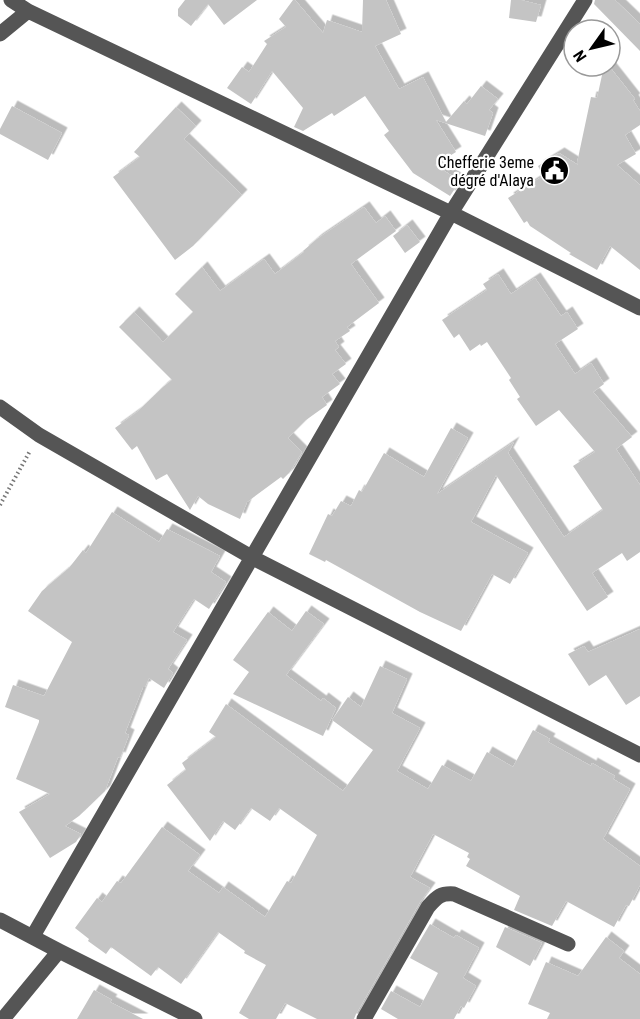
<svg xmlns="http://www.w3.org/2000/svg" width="640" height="1019" font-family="'Roboto Condensed',sans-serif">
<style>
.building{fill:#c4c4c4;filter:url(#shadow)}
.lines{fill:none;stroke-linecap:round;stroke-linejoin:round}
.path{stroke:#777;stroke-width:4;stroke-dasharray:1.5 3;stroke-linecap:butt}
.minor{stroke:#555;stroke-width:15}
.labels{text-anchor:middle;stroke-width:4.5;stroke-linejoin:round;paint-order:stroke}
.poi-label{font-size:16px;fill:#000;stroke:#fff;text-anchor:end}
</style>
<defs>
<filter id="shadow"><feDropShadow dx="5.5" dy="-5.5" stdDeviation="0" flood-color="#0004"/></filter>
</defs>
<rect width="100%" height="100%" fill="#fff"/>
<path class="building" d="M185,0H257L224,25L208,4L191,26L178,16V9Z
M293,0H295L323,33L327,20L362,32L363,0H386L401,34L375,46L399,89L423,77L446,122L464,101L467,104L481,86L498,99L489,110L493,113L485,136L436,120L456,152L435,165L460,181L450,196L413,173L384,135L389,131L365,96L334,116L332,113L303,131L294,127L303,108L272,71L251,104L227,88L242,67L249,72L267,44L264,41L286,27L279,19Z
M511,0H521L541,5L536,22L509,18Z
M595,0H615L640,24V51L594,4Z
M604,66H609L635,99L633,100L640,111V125L625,135L636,154L617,165L640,185V270L610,246L597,270L569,254L571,253L530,226L527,221L524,223L508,198L543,176L538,166L559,153L578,165L577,163L591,97L597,98Z
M12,106L62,133L48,160L0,134V129Z
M176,107L196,126L184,139L242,195L193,246L175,260L113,177L140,157L134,152Z
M364,207L376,223L385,216L396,231L351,264L379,303L347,327L350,331L335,341L339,347L335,350L346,364L332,374L340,384L322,397L327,405L306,420L288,438L302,452L289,473L283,479L281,477L247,502L240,519L208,504L198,496L190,510L167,474L156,480L137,446L132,450L115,428L137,412L163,387L172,380L119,327L134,312L163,342L193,312L175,294L202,267L220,291L264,259L275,274L304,252L303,251L317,239Z
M407,225L420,242L405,253L393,236Z
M498,274L511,294L535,278L561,316L567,312L578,329L555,344L575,374L591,363L604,384L593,392L632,437L616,449L640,485V552L627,561L622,553L592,573L608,597L587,611L496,475L471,522L528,553L510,584L492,574L461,631L420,612L326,560L325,562L309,554L328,514L332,516L341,501L351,506L359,490L362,492L384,453L424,477L451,428L468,438L437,494L514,442L508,453L564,537L603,510L573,466L595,452L559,410L536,426L517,399L520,397L509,380L511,378L487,342L481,346L480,344L470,351L459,334L454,338L442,320L487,290L483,284Z
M112,512L159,542L167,529L220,556L211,572L226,582L209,609L194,599L173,632L187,640L168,669L173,673L164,688L149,678L145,687H143L125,733L129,735L120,758L118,757L105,791L79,816L65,826L81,834L76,842L50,858L19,812L50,794L16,779L39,722V720L5,707L13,685L44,696L72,642L28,611L42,591L69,568L83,550L86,553Z
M306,611L324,624L286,675L321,701L323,698L336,708L323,736L233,694L249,672L233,660L268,612L292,631Z
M640,629V696L626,705L606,675L589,686L568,654L584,646L588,652Z
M380,666L407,679L392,713L420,728L397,771L428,789L442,765L471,781L487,752L513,767L533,730L550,739L548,742L591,766L592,763L615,776L613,779L630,789L603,839L640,866V885L629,906L626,905L614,927L566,901L552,926L514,910L520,896L466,866L470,859L467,857L469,853L433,834L410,877L430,888L420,902L356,1014L354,1019H317L285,1003L276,1019H249L239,1013L266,965L244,953L245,951L218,932L181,984L158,967L151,976L111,947L106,954L88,941L89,939L75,928L97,898L102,902L117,881L121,883L162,827L200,855L188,871L219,893L223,887L265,917L287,881L291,883L317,835L279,808L270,821L251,808L235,830L223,821L210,841L167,785L186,770L182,763L216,737L209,732L226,704L343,791L373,750L332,720L348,697L361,707Z
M430,924L454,938L456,935L479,948L463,978L476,986L464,1008L461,1006L454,1019H398L381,1009L391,991L420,1007L438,973L410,958Z
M505,927L542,943L530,966L496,947Z
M606,937L624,951L619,958L640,974V1019H547L550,1013L528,1004L546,962L578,976Z
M94,990L112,1000L110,1002L143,1019H77Z"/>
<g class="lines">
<path class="path" d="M0,505L30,451"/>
<path class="minor" d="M11,0L28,11L451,213L640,308
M0,34L28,11
M0,407L39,435L253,558L640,755
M0,920L59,951L195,1019
M33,936L451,213L585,0
M3,1019L59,951
M364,1019L428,907C437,897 440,893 454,894L568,944"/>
</g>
<defs>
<symbol id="civic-disc" viewBox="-11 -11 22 22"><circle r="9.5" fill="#000" stroke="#fff"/><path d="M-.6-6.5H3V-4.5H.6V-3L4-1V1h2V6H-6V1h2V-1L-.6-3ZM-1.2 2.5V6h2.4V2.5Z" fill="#fff"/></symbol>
</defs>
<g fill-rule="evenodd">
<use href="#civic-disc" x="538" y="154" width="33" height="33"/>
</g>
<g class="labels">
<g class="poi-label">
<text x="534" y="168">Chefferie 3eme<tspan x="534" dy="18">dégré d'Alaya</tspan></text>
</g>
</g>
<g transform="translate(592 48) rotate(236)"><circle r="28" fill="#ffffff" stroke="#999999" stroke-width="1.5"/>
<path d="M0-4.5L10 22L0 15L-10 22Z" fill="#000000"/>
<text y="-9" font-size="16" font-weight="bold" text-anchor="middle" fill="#000000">N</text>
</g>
</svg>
